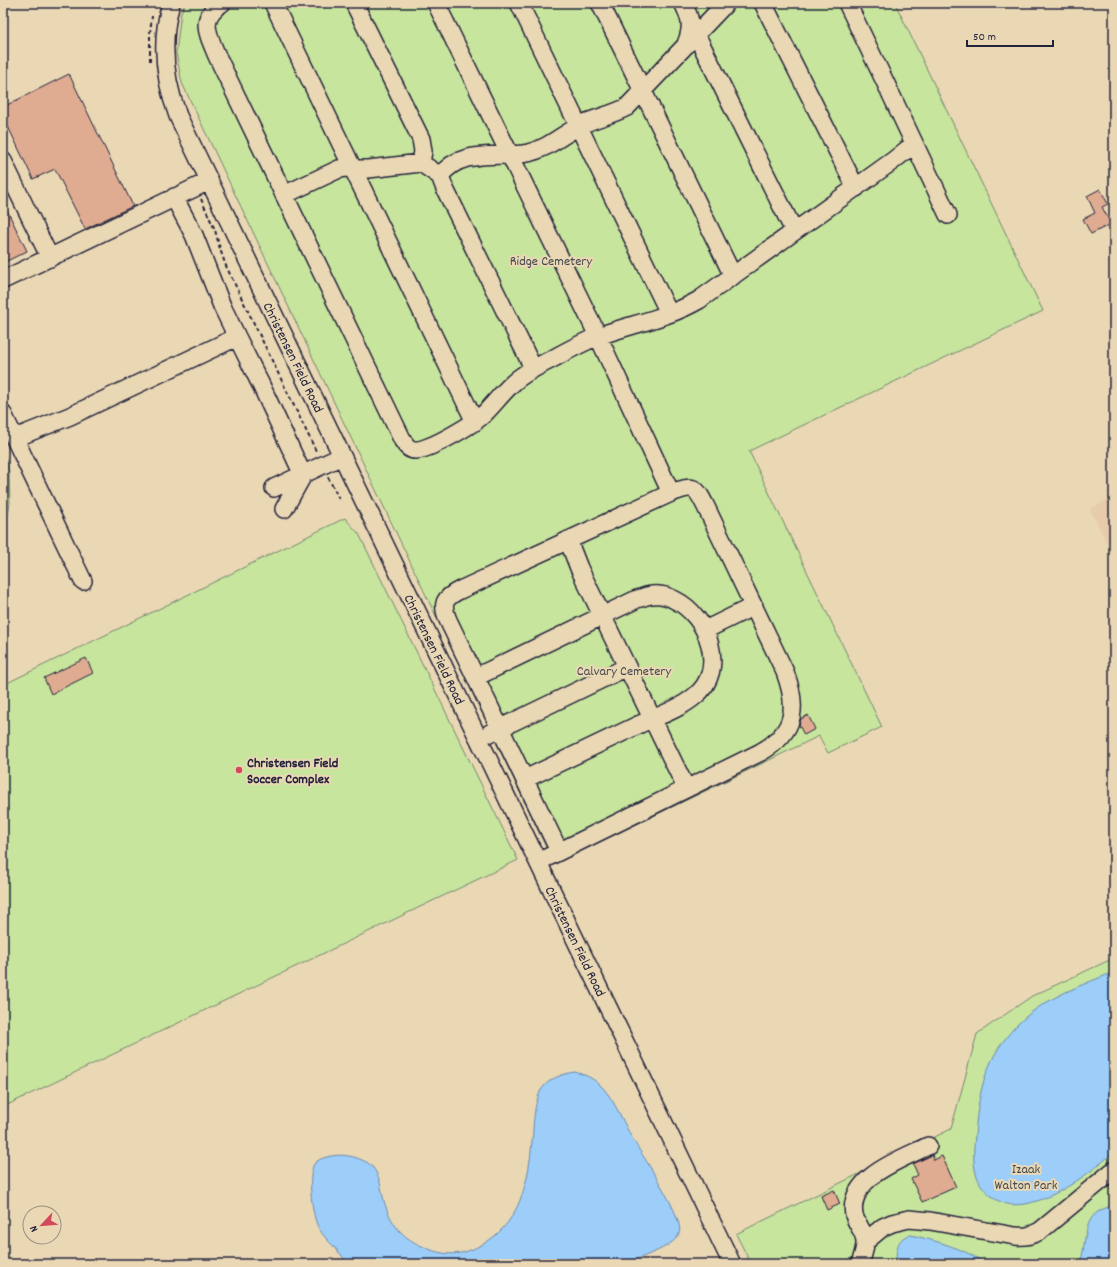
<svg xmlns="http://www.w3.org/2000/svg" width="1117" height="1267" font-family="Dekko,sans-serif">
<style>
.built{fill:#e7cbaa}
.green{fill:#c7e59d;stroke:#74846c}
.water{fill:#9ccef9;stroke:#6b89ad}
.building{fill:#dfac92;stroke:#22223b}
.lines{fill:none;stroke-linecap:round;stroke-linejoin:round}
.minor-casing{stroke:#22223b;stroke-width:20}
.path{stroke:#22223b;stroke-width:2;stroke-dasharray:4 3;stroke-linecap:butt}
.minor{stroke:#ead8b5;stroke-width:17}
.poi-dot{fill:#d1495b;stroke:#ead8b5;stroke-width:1.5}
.labels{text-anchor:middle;stroke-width:4;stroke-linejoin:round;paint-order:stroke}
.park-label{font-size:14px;fill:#43494f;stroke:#ead8b5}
.street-label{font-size:14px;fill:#22223b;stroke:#ead8b5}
.poi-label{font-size:14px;font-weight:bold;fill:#22223b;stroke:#ead8b5;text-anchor:start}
</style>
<rect width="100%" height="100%" fill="#ead8b5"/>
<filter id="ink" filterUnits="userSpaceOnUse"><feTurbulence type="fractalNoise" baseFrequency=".025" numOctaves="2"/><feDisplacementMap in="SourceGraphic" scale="8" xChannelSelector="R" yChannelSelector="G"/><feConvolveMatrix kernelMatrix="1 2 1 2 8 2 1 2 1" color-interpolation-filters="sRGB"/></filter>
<g filter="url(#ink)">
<path class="built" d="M1114,497V557L1090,509Z"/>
<path class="green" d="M186,3H895L1043,311L749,451L882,727L828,753L819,736L554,864L182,83L176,53L181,12Z
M3,448L9,472L10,503L3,543Z
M345,518L359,534L518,860L3,1107V685Z
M1114,958V1264H751L736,1234L951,1129L977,1034L1032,996Z"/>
<path class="water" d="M1114,972V1152C1088,1175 1023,1226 990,1195C982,1188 977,1180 975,1169C972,1155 975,1139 976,1124C980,1082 990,1051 1021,1021C1045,998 1084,984 1114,972Z
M574,1072C585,1074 595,1079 603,1088C617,1104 624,1125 635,1143C644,1158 686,1220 679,1234C673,1248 638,1258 624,1264H347C340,1250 327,1242 319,1229C312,1217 307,1176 314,1164C317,1160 323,1158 327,1157C341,1153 356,1156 368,1163C380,1171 381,1189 384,1201C391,1224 402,1238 424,1247C436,1253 452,1256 465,1252C517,1235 528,1189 532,1141C534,1124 533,1105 541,1090C548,1079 562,1074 574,1072Z
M1114,1206V1264H1080C1088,1239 1080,1211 1114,1206Z
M911,1235C933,1240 968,1249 985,1264H896C896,1252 896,1237 911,1235Z"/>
<path class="building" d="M69,74L133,206L85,229L55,169L33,179L3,116V107Z
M1100,189L1108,204L1102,207L1111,224L1091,234L1083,219L1095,213L1087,196Z
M3,202L27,251L3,263Z
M86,658L93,673L51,694L44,678Z
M808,715L815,729L804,735L799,725L801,719Z
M932,1155L934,1160L942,1156L956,1187L922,1202L911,1179L918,1175L913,1164Z
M834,1190L840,1204L827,1210L821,1196Z"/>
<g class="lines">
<defs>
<path id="minor" d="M171,3C160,42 164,79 178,116L732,1264
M222,3C198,18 208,34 217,56L403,441C406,446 409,450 415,450C427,452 475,423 484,414C494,404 503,392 513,383C524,372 539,366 552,359C567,351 583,342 599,336C632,324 668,318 699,300L894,160L914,144
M273,3L475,422
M354,3L421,139L423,151L421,163
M436,3L598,336L671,493
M519,3L669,313
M600,3L733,276
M683,3C691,19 693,27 686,44
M763,3L856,188
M847,3L888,88L948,215
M696,34L794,231
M3,161L50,258
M440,176C462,147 498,159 528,153C550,148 565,132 585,123C599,117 614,114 627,107L726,3
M284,195L339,169L346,168L368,169L421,163L440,176L445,189L533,368
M174,197L194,235L222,306L237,337L261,385L303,475
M3,280L209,181
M3,414L83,581
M15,438L70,416L237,337
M274,488L342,456
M284,509L303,475
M568,540L579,568L686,788
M705,630L754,606
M476,677L637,599C642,598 647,595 652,595C660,594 668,596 675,600C708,616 728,670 695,696C680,709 656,717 638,725C600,743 562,761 525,779
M490,733L627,667
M538,862L761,752C796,732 798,707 785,672L706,507C695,485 694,485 671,493L460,590C444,598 441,603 448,620L559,851
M865,1242L883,1227L892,1223L909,1219L930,1221L1015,1236C1025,1237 1031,1236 1040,1231L1114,1170
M860,1264C862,1257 865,1250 865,1243C866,1233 856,1224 854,1215C847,1177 902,1159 928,1146"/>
</defs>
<use href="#minor" class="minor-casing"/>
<path class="path" d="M150,61V33L152,16
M201,199L215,230L220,249L226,266L317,453
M328,477L339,499"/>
<use href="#minor" class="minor"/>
</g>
</g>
<circle class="poi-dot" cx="239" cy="770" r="4"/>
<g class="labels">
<g class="park-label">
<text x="551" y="265">Ridge Cemetery</text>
<text x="624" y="675">Calvary Cemetery</text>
<text x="1026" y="1173">Izaak<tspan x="1026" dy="16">Walton Park</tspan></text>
</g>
<g class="street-label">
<text transform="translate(294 357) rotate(64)" y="5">Christensen Field Road</text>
<text transform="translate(435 649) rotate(64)" y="5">Christensen Field Road</text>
<text transform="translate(576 941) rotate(64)" y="5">Christensen Field Road</text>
</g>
<g class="poi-label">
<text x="247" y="767">Christensen Field<tspan x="247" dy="16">Soccer Complex</tspan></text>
</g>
</g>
<rect width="1117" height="1267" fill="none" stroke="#ead8b5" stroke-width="16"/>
<rect x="8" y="8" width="1101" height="1251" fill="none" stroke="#22223b" stroke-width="1.5" filter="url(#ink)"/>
<g transform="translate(42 1225) rotate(244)"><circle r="19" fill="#ead8b5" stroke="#9a8f84"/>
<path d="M0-3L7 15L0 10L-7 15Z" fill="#d1495b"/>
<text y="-6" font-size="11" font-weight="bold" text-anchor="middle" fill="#22223b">N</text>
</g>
<path d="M967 40v6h86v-6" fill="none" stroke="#22223b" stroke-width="2"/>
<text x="973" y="40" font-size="12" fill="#22223b" stroke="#ead8b5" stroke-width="3" paint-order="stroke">50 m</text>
</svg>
